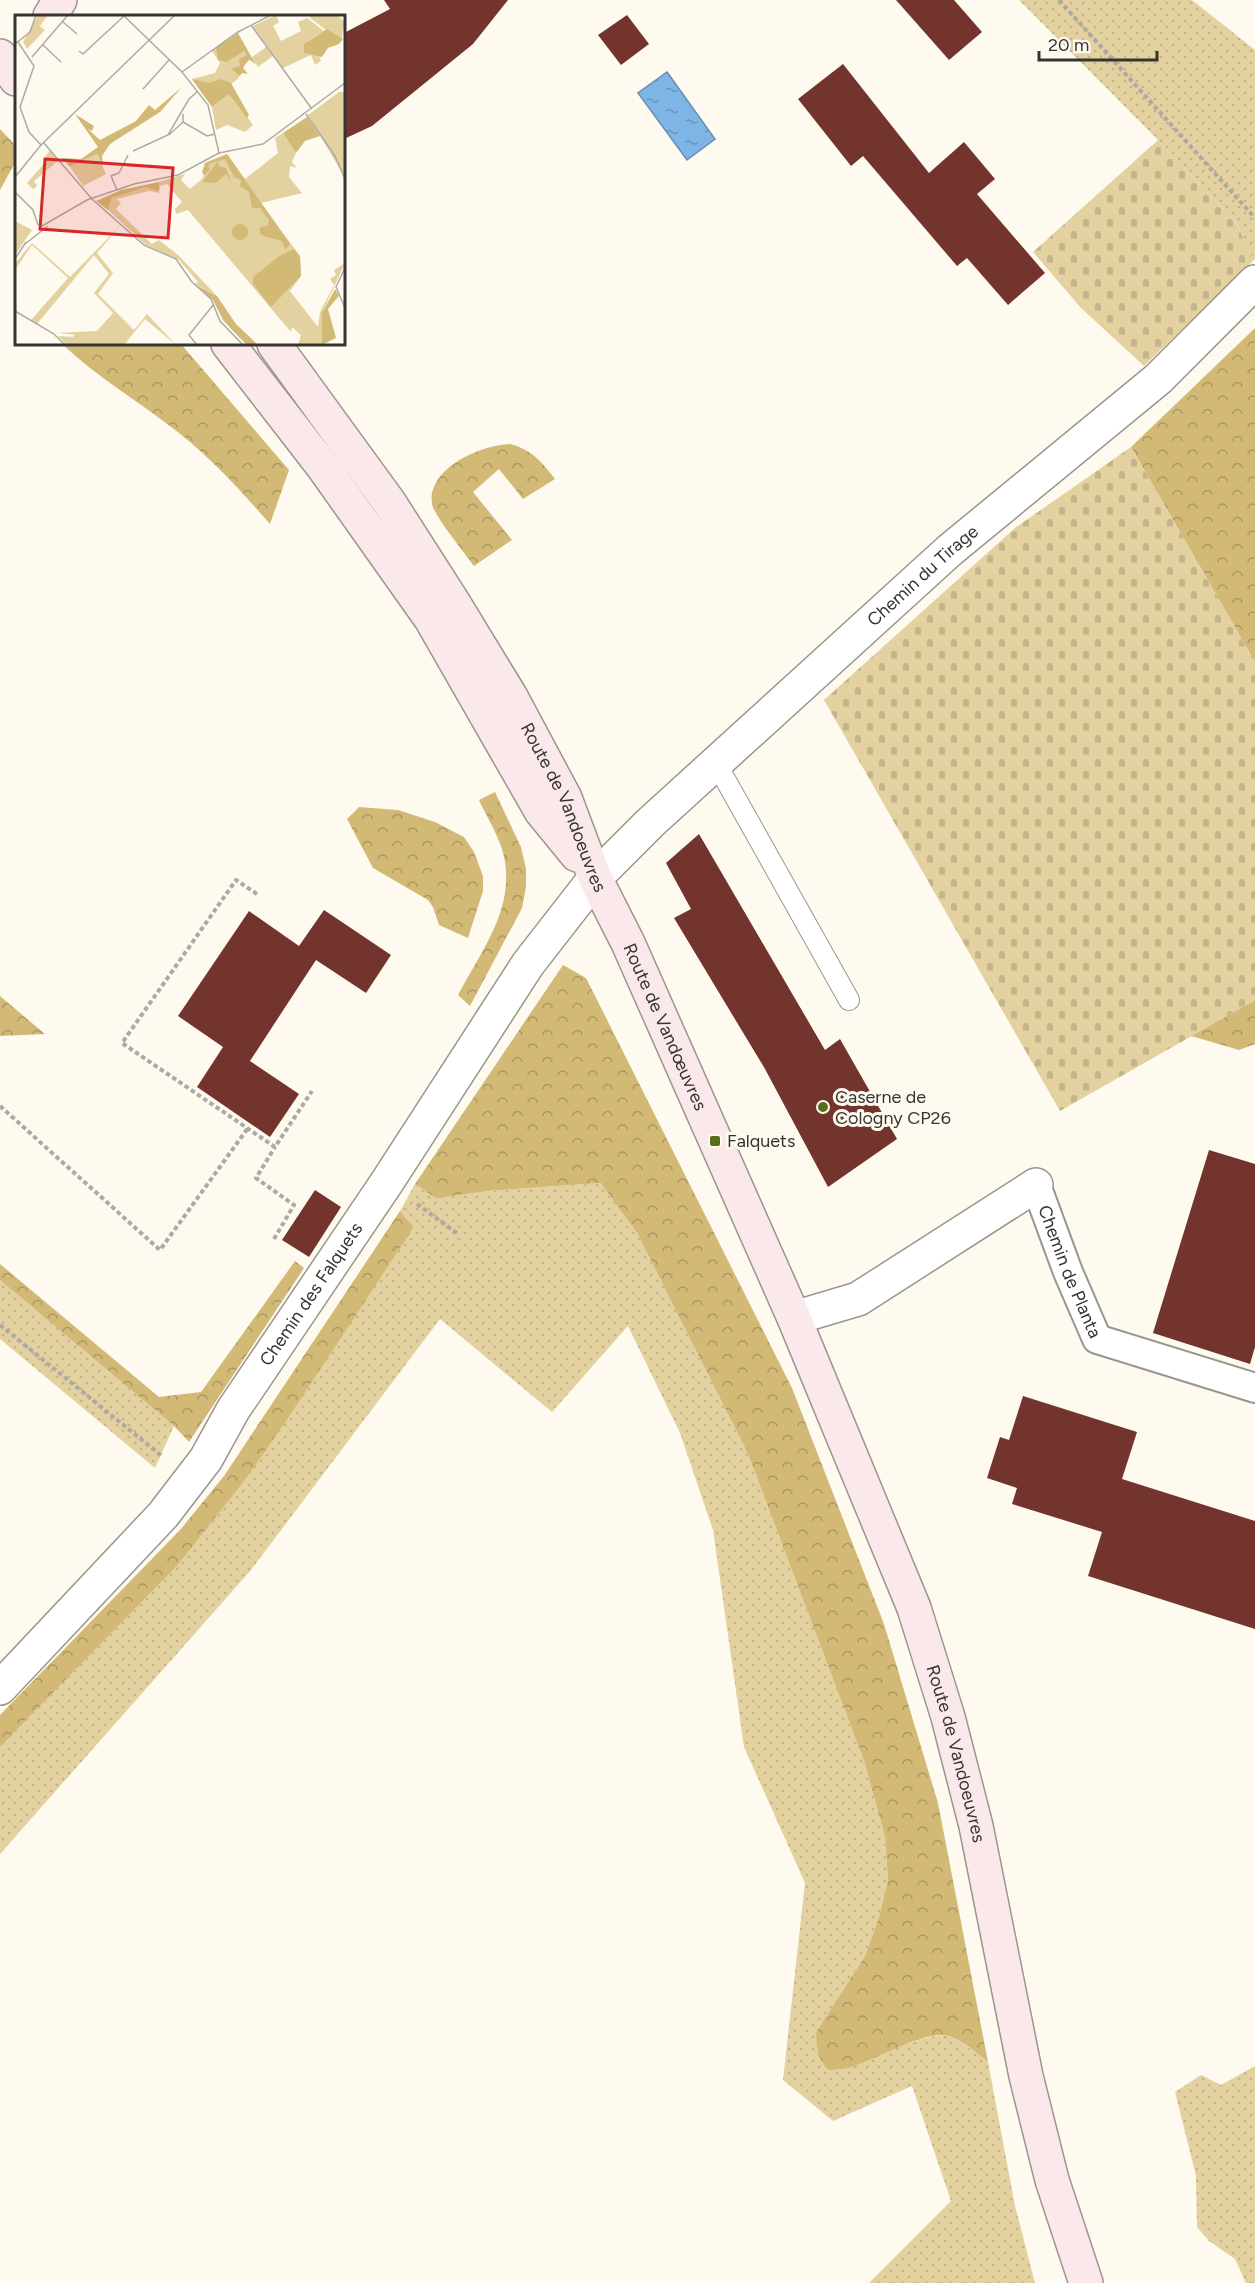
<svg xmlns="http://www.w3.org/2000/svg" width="1255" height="2283" font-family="Figtree,sans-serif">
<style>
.grass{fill:url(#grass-dots)}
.forest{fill:url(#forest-crowns)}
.cemetery{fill:url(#cemetery-stones)}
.water{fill:url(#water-ripples);stroke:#688eb0;stroke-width:1.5}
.building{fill:#74342e}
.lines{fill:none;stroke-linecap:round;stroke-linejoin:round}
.service-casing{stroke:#99968d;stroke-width:22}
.pedestrian-casing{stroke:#99968d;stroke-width:32}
.minor-casing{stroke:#99968d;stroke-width:36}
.secondary-casing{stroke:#99968d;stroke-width:36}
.path{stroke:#adaaa3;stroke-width:4;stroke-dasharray:4.5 3;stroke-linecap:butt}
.service{stroke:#fff;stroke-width:20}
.pedestrian{stroke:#fff;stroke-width:28}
.minor{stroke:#fff;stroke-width:33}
.secondary{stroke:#fae8eb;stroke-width:33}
.poi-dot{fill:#586e1d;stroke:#fefaf0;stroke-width:2}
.labels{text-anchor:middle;stroke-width:6;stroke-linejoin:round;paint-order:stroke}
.street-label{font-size:18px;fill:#363431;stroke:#fefaf0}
.poi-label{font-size:18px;fill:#363431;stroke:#fefaf0;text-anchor:start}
.inset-road{fill:none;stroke:#aeaba4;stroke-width:1.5}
.view{fill:#d62828;fill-opacity:0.15;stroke:#d62828;stroke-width:3}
.inset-edge{fill:none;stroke:#363431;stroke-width:3}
</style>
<defs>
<pattern id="grass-dots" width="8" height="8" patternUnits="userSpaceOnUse" patternTransform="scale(1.5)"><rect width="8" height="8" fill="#e3d1a0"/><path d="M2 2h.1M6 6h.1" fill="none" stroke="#c3b48a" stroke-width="1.8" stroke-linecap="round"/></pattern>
<pattern id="forest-crowns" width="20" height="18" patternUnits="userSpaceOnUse" patternTransform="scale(1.5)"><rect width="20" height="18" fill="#d2ba76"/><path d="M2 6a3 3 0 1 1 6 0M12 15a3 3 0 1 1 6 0" fill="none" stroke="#ab9861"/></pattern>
<pattern id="cemetery-stones" width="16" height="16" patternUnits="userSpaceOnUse" patternTransform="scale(1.5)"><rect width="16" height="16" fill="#e3d1a0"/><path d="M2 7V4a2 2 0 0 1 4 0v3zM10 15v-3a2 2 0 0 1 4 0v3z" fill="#c3b48a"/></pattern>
<pattern id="water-ripples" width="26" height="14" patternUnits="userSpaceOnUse" patternTransform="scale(1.5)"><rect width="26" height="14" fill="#7eb5e6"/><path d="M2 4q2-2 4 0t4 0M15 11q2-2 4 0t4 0" fill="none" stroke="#6894bb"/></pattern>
</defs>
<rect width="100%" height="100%" fill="#fefaf0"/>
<path class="grass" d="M1019,0H1192L1255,50V259L1253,261L1237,224L1158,140Z
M602,1183L637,1233L748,1454L864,1761L885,1837L888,1880L879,1917L865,1956L816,2032L848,2068C866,2060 932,2030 949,2036C963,2042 976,2053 988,2062L1015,2206L1035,2283H869L951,2201L912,2086L833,2121L783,2080L805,1883L744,1747L713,1530L680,1433L628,1326L552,1412L440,1319L251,1570L0,1854V1747L177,1566L244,1480L414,1227L400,1211L415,1184L436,1197L488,1191Z
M0,1280L174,1426L155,1468L0,1339Z
M1255,2066V2283H1246L1235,2259L1209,2241L1197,2227L1196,2176L1175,2092L1201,2075L1221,2085Z"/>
<path class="forest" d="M0,129L16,146V161L0,190Z
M1255,328V662L1131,447Z
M62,344H181L289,470L270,524C242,492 213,460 179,433C140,402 98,378 62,344Z
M510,444C531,449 542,462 555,479L523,499L499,469L473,492L512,540L474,566C466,555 433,514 432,504C427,468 481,445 510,444Z
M495,792L521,847L526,869V887L522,908L470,1006L458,995C483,948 520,902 501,846C495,830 486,815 479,800Z
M359,807L398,810L435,822L464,837L474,852L483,876V891L468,938L439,925L433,907L428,900L373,868L347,819Z
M563,965L586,978L792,1388L884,1624L938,1803L988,2062C976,2053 963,2041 949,2036C927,2029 871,2062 848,2068C842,2069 835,2069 829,2070C817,2059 817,2048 816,2032L865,1956L879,1917L888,1880L885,1837L864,1761L748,1454L637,1233L601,1183L488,1191L436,1198L415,1184Z
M0,996L45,1034L0,1036Z
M1255,1000V1044L1239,1050L1191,1036Z
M400,1211L414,1227L286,1421L244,1481L177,1566L0,1747V1715L180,1530L224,1476Z
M295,1261L304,1268L189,1442L174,1426L0,1280V1264L159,1397L201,1392Z"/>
<path class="cemetery" d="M1158,140L1237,224L1253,261L1144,366L1081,308L1033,252Z
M1131,447L1255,662V1000L1060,1111L824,700L1015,528Z"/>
<path class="water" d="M667,72L715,139L687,160L638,93Z"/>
<path class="building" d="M384,0H508L473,44L372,126L344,139V33L390,9Z
M896,0H954L982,32L949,60Z
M627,15L649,44L621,65L598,35Z
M843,64L929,173L964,142L995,179L977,194L1045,273L1008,305L967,258L957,266L863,156L851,166L798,99Z
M699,834L825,1050L840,1039L897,1139L828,1187L765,1069L674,918L691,909L666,863Z
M324,910L391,955L366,993L316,960L250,1061L299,1094L270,1137L197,1087L223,1047L178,1016L249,911L299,946Z
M1209,1150L1255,1164V1347L1250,1364L1153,1333Z
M315,1190L341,1207L309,1257L282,1240Z
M1023,1396L1137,1432L1122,1479L1255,1521V1629L1088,1576L1102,1532L1012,1504L1017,1488L987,1478L1000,1437L1009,1440Z"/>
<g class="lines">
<defs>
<path id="service" d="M716,763L849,1000"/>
<g id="pedestrian">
<path id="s1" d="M1036,1185L1068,1272L1097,1339L1255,1388"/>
</g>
<g id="minor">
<path d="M794,1318L858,1299L1036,1185"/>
<path id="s2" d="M0,1688L163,1515L206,1459L233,1410L387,1182L528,964L595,878L650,823L950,550L1158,379L1255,282"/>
</g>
<g id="secondary">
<path d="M50,16L60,0"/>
<path d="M0,56L16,79"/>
<path d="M228,344L324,468L431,619L541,811L577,855"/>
<path id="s3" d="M274,344L389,502L453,602L511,697L565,798L595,878L628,943L794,1318L914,1608L948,1717L976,1826L1026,2076L1052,2180L1086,2283"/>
</g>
</defs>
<use href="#service" class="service-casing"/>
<use href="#pedestrian" class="pedestrian-casing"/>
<use href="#minor" class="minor-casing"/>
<use href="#secondary" class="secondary-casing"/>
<path class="path" d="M1059,0L1255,218
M257,894L236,880L122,1043L275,1147L312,1091
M0,1106L160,1250L248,1128
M417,1204L458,1234
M274,1239L294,1205L256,1178L275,1147
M0,1325L163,1457"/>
<use href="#service" class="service"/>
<use href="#pedestrian" class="pedestrian"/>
<use href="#minor" class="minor"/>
<use href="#secondary" class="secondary"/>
</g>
<g class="poi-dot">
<circle cx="823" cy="1107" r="6"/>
<rect x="709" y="1135" width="12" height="12" rx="3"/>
</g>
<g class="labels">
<g class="street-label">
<text dy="6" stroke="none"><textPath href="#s2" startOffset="1454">Chemin du Tirage</textPath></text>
<text dy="6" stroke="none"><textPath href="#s3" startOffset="548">Route de Vandoeuvres</textPath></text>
<text dy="6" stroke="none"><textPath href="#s3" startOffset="790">Route de Vandœuvres</textPath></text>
<text dy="6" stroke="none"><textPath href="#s1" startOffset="93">Chemin de Planta</textPath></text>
<text dy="6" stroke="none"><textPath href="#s2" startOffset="504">Chemin des Falquets</textPath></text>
<text dy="6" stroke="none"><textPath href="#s3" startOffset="1574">Route de Vandoeuvres</textPath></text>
</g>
<g class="poi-label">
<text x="835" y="1103">Caserne de<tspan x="835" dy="21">Cologny CP26</tspan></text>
<text x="727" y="1147">Falquets</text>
</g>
</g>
<g transform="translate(15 15)">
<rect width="330" height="330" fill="#fefaf0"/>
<path d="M23,0H33L25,11L30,15L12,34L8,27ZM261,0L264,7L258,11L266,26L286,16L283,7L292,3L309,16L293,26L289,38H303L306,46L300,50L296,40L268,53L238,11ZM297,0H322L330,7L326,26L295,3ZM221,20L236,43L251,32L258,41L243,52L237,43L227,52L223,64L192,85L177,64L200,58L205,48L197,36ZM324,77H330V163L293,100ZM215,78L238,110L230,117L212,110L201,115L197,92ZM268,118L281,138L277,147L282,153L275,151L274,162L287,178L246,188L285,241L286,261L275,276L303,312L305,297L319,270L315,264L321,260L319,255L330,248L307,298V330H283L286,320L277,312L276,317L173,195L161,199L160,194L167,187L152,169L145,171L144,178L134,176L102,184L106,188L101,194L137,229L144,225L163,240L202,281L180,269L183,267L164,245L130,229L93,195L97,183L131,172L144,175V167L170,159L166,165L175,174L188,163L190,148L212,139L230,164L263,138L260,123ZM35,135L43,146L19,166L22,171L18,174L12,168L33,144L30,142ZM0,206L17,215L0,240ZM106,210L82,238L98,258L83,279L119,315L132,299L161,330L130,304L109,330H87L76,321L41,318L82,316L98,298L79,278L94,259L79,240L22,309L16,305L53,263L17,230L0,255V249L11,235L17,228L55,262Z" fill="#e3d1a0"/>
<path d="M312,14L328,24L324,29L313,33L307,42L289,38V29ZM223,18L241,50L234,44L228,53L233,59L227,58L225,61L216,54L225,51L224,44L232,40L229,36L211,47L203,45L201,33ZM177,64L194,68L206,64L216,68L234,100L232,103L214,79L197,92ZM167,72L145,97L95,129L87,141L88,151L82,139L55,152L47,143L66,144L83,132L60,99L79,111L77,116L73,114L85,125L121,106L134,90L140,95ZM292,102L305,121L290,126L281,138L268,118ZM212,139L275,229L270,235L267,226L246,220L244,213L253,210L254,205L245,193H237L234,177L225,171L226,165L219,162L210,144L196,148L193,151L195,155L189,160L187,157L190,148ZM203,146L204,151L211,153L216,166L211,159L201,168L187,167ZM144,167V176L131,172L97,183L93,195L81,186L106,175ZM217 217a8 8 0 1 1 16 0a8 8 0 1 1-16 0ZM279,234L285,241L286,261L256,292L238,269V262L264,241ZM181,270L202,281L221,309L243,330H232L222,320L208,305L198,285ZM320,274L324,281L313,294L321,323L307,330V298Z" fill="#d2ba76"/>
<path d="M82,139L91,159L68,171L55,152Z" fill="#e3d1a0"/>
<path d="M60,318L82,322L87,330H52L43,321L58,322Z" fill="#e3d1a0"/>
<path class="inset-road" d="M108,0L167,57L193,90L204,138M48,7L62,19M236,10L297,94M3,27L19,51L5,92L14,117L26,130M0,29L15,17L21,0M28,30L46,47M64,36L68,39L109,1M17,42L53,0M167,57L223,17L256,0M128,74L154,45M291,99L320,141L330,164M168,107L192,121L200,119M154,120L168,107V99M28,127L77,184L129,230L161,244L177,267L196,284L205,306L228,330M118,136L153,120L174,84L183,76M0,162L26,130L160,0M102,175L96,161L104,158L113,140M0,177L18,195L23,210M27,211L72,185L119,169L163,160L204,138L248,129L330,68M10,229L33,211M0,244L11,227M330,253L321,272L330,293M0,296L39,319L50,330M182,330L174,320L199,289"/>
<path class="view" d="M30,144L158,153L153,223L25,214Z"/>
<rect width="330" height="330" class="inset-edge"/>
</g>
<path d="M1039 51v9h118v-9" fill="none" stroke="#363431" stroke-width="3"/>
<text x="1048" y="51" font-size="18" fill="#363431" stroke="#fefaf0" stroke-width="4.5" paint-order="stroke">20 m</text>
</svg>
